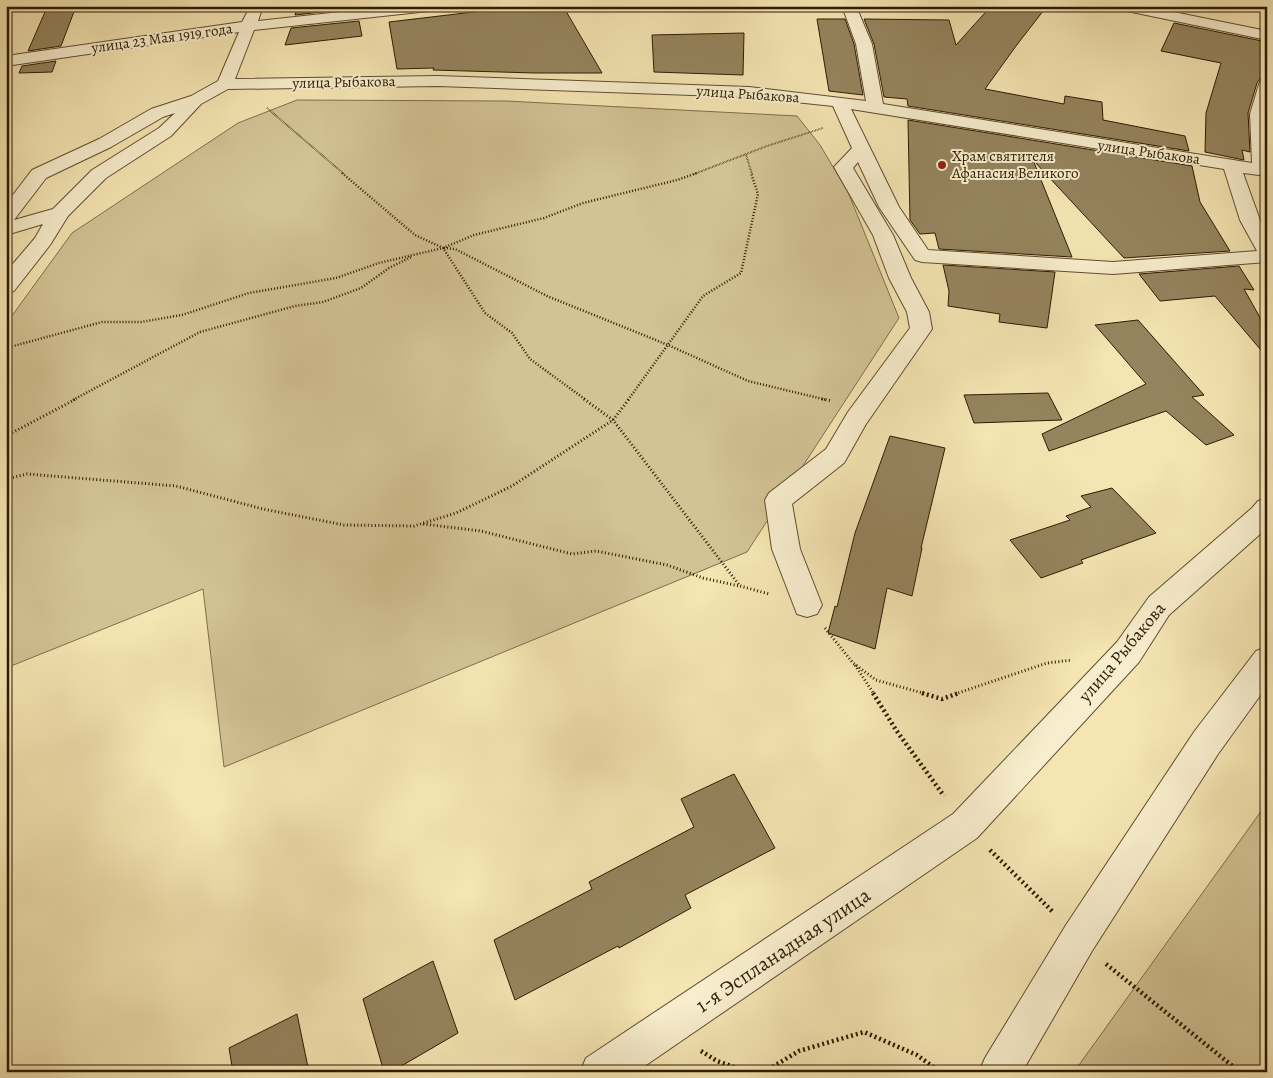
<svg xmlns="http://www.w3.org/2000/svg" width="1273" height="1078" font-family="Alegreya,serif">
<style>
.green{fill:#d2c294;stroke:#806e4c}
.building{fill:#95845e;stroke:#2e1a03}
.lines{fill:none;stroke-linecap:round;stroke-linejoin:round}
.minor-casing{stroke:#604d2f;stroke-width:2}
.path-far3{stroke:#2e1a03;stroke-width:2;stroke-dasharray:0.5 1;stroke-linecap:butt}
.path-far2{stroke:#2e1a03;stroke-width:2.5;stroke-dasharray:1 2;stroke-linecap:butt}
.path-far1{stroke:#2e1a03;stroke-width:3;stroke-dasharray:1 2.5;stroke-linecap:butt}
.path{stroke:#2e1a03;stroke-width:4.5;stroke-dasharray:2 3;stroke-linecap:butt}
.minor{fill:#f8eecd;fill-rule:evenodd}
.poi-dot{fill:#8f2418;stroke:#f8eecd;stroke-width:2}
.labels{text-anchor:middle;stroke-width:4;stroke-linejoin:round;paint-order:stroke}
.far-street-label{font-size:15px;fill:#2e1a03;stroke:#f8eecd}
.far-poi-label{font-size:15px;fill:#2e1a03;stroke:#f8eecd;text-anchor:start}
.street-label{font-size:18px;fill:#2e1a03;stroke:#f8eecd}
.near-street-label{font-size:21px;fill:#2e1a03;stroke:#f8eecd}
</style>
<rect width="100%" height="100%" fill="#f4e5b2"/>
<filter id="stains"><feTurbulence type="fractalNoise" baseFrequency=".004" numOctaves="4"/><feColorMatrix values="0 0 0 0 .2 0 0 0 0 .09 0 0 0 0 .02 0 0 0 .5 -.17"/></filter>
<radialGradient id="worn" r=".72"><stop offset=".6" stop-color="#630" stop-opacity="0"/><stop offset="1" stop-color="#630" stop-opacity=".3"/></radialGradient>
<path class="green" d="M297,100L506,101L797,116L820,145L848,192L899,318L747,552L224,767L203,589L6,668V324L72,233L238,123Z
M1267,803V1072H1074Z"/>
<path class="building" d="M298,6H356V8L295,15Z
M524,6H563L602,73H534L433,70L434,68L397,69L389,22Z
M991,6H1047L1016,46L985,89L1064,104L1065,96L1102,102L1103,120L1185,136L1189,151L908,106L907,99L884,97L874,44L864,19L949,20L956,45Z
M75,9L61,46L28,51L45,12Z
M817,19H845L854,44L863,95L829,91Z
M359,21L362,36L285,45L291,28Z
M1174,23L1267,42V77L1260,79L1257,83L1248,113L1250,152L1242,150L1244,160L1205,152L1206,113L1221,63L1161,51Z
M744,33L743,75L654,72L652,35Z
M56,61L52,72L19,73L22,66Z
M908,120L1192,166L1200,202L1230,251L1124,258L1033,160L1072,257L939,249L935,233L920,234L910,220Z
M943,265L1055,272L1047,328L999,322L1000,314L948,306L949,291Z
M1239,266L1254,290L1244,289L1267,330L1266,356L1215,296L1160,301L1139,274Z
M1138,320L1204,395L1192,397L1234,435L1206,445L1166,411L1049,451L1042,434L1146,384L1095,325Z
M1048,393L1062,420L974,423L964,395Z
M890,436L945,448L921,548H922L912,596L887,588L875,649L828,633L835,606L837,607L855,533Z
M1112,488L1156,533L1081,560L1083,563L1041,578L1010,540L1070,520L1066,516L1091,507L1081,496Z
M734,774L775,848L685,895L691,908L619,948L618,946L515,1000L494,940L592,889L589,882L694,827L681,799Z
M433,961L458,1033L391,1072H384L363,999Z
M297,1014L309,1072H233L229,1048Z"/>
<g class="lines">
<defs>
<path id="minor" d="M395,6H445L438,10L254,30L235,79L438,76L749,87L866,101L856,44L842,6H856L872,44L883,104L1252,163L1250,114L1259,84L1261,81L1267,79V176L1243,173L1260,220L1267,232V262L1113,274L922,262L915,260L879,207L858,162L853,168L893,235L911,278L929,312L932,329L866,424L844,463L792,504L800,549L822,605L817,614L807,617L797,614L772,549L765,500L769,493L826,449L848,412L910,328L907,312L889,278L873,235L834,167L852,148L833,106L749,97L438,86L228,89L201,104L171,136L106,178L68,216L50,245L14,291L6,293V272L35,238L43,224L6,235V204L32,170L99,139L151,109L191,96L218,81L239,32L6,66V56L242,22L249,9H259L261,12L258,21ZM851,109L1224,169L1240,220L1257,251L1113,262L928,250L899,207ZM175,113L159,128L92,170L53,209L14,220L46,178L111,147L163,117Z
M1115,6H1144L1267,31V40L1122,10Z
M1267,498V528L1169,615L1139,662L977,838L636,1072H580L586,1058L953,814L1117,642L1149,597L1252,508L1258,501Z
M1267,647V686L1218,754L1092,951L1022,1072H979L985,1058L1066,925L1194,732L1256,651Z"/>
</defs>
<use href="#minor" class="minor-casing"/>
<path class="path-far3" d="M267,108L344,174
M746,155L752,174
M694,174L767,146L823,128"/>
<path class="path-far2" d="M342,173L415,235L443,248L485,313L512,333L530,359L586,400
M444,248L455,249L547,296L668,345L748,381L827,400
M6,348L102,322H141L182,315L249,293L336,278L379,263L443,248L474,235L544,218L583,203L677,180L697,173
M73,400L200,332L295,306L323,302L361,288L389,268L411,257
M628,400L703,296L741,273L758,194L751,173"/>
<path class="path-far1" d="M584,399L613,420L740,586L769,594
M822,399L832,401
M6,436L76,399
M6,479L27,474L176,486L263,509L344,525L414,526L456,513L512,486L613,420L629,399
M423,524L481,531L572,554L596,551L667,565L703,578L739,586
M825,628L853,663L876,680L926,694
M855,665L874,694
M955,694L1047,663L1072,660"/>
<path class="path" d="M873,693L896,730L944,796
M922,693L942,699L959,693
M990,850L1053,912
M1106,964L1240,1072
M701,1051L717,1061L748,1072
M764,1072L799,1051L864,1032L917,1055L940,1072"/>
<use href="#minor" class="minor"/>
</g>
<circle class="poi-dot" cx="942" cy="165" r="5"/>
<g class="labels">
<g class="far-street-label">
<text transform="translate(162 38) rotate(-8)" y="5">улица 23 Мая 1919 года</text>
<text transform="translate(344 82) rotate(-1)" y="5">улица Рыбакова</text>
<text transform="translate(748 94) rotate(4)" y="5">улица Рыбакова</text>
<text transform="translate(1149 152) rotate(8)" y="5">улица Рыбакова</text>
</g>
<g class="far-poi-label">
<text x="952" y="161">Храм святителя<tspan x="952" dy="17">Афанасия Великого</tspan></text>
</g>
<g class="street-label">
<text transform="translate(1122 652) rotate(-50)" y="6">улица Рыбакова</text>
</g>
<g class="near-street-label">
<text transform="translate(783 950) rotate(-34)" y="7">1-я Эспланадная улица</text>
</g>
</g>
<rect width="1273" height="1078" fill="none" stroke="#f4e5b2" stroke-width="25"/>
<rect x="8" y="8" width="1258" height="1063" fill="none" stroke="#2e1a03" stroke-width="2.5"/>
<rect x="12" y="12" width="1248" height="1053" fill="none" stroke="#2e1a03"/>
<rect width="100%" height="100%" filter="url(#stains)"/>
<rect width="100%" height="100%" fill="url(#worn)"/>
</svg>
